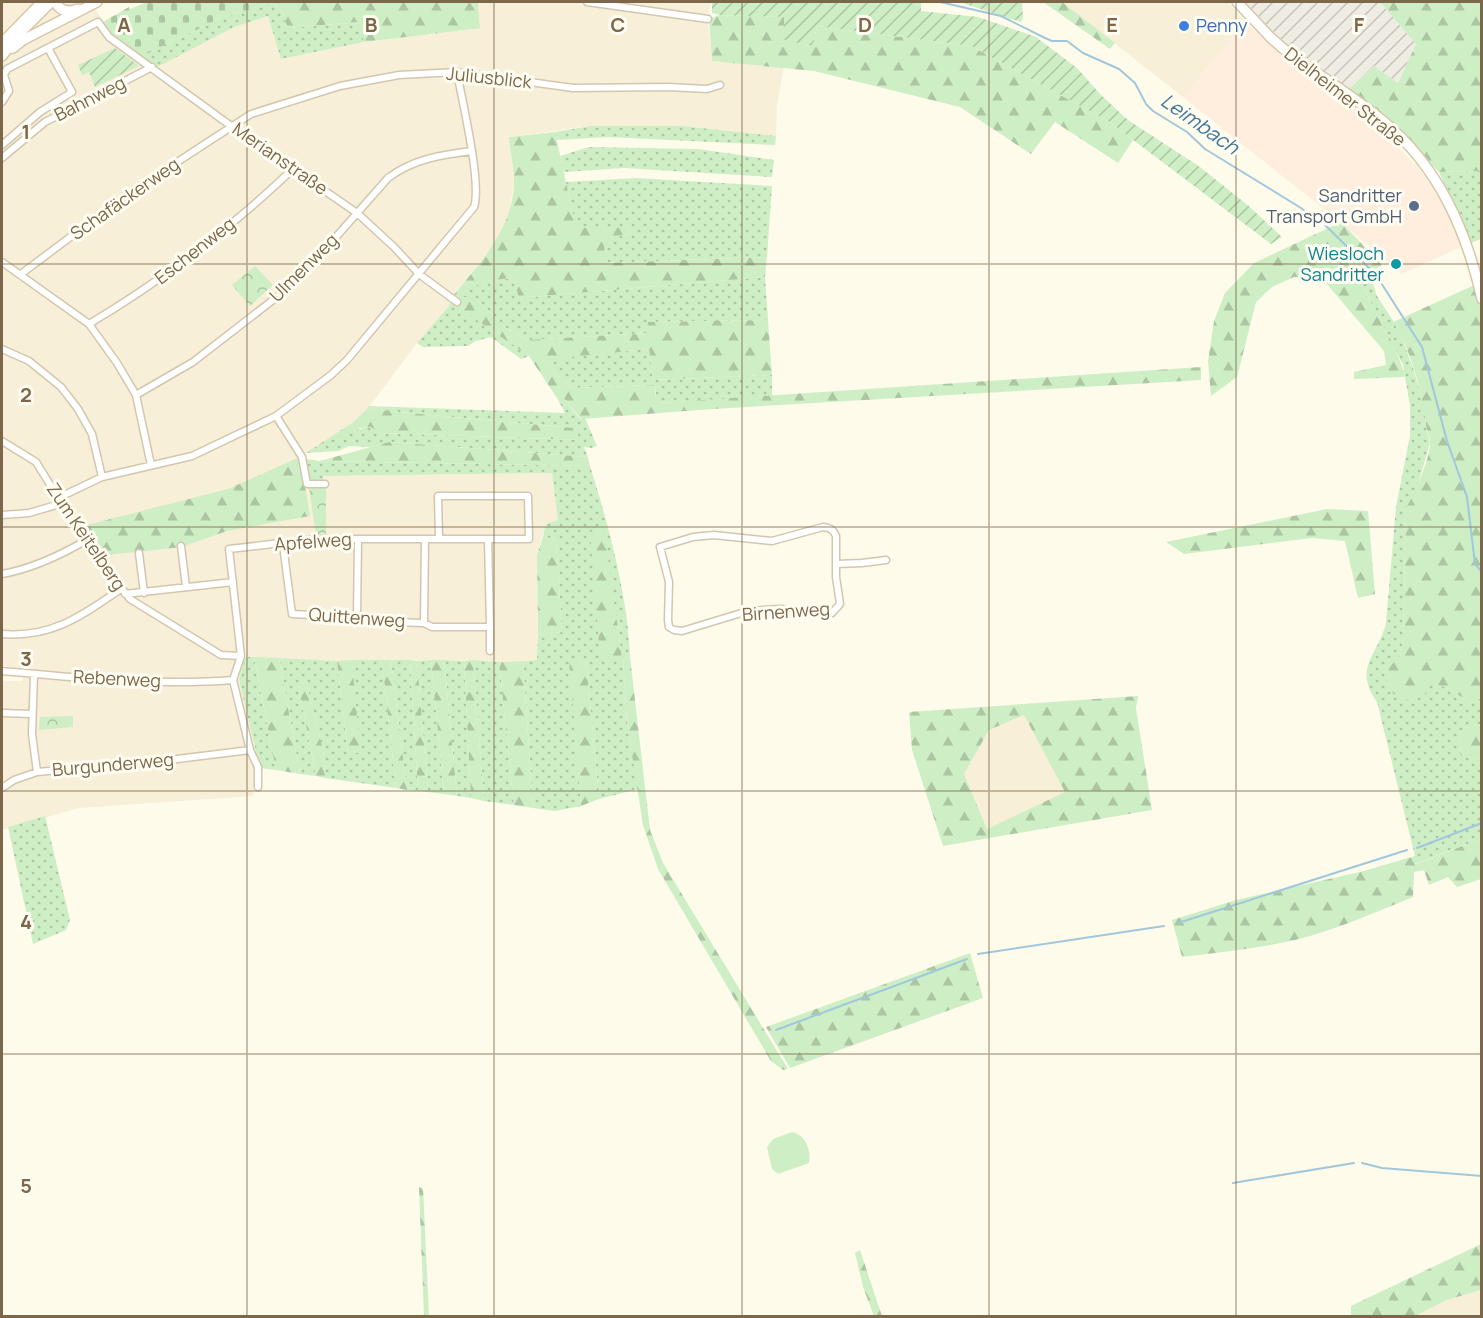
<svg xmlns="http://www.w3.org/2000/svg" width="1483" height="1318" font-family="Manrope,sans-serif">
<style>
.residential{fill:#f7efd8}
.commercial{fill:#fed}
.industrial{fill:url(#industrial-furrows)}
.grass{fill:url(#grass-dots);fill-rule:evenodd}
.forest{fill:url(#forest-firs);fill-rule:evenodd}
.cemetery{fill:url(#cemetery-stones)}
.park{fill:url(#park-crowns)}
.garden{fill:url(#garden-furrows)}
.pitch{fill:#ceeec6}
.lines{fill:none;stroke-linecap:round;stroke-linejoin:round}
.stream{stroke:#a1c7dd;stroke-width:2}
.street-casing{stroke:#d3c6ae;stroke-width:9}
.secondary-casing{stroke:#d6c7ab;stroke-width:12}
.street{stroke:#fff;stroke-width:6}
.secondary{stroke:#fff;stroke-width:9}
.grid{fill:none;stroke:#7c674a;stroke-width:1.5;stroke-opacity:0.55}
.shop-dot{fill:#3f7fe0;stroke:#fffdf2;stroke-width:2}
.service-dot{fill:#5c6f8a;stroke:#fffdf2;stroke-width:2}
.culture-dot{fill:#0f9aa8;stroke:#fffdf2;stroke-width:2}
.labels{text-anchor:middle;stroke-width:6;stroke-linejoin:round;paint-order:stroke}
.shop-label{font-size:18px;fill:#366cbe;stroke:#fffdf2;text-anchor:start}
.street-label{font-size:18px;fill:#7c674a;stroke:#fffdf2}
.service-label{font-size:18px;fill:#4e5e75;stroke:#fffdf2;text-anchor:end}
.culture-label{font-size:18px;fill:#0d838f;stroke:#fffdf2;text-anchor:end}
.water-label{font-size:20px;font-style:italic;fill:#437899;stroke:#fffdf2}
.grid-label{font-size:20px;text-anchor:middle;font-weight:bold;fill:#7c674a;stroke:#fffdf2;stroke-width:6;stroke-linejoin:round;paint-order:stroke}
</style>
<defs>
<pattern id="industrial-furrows" width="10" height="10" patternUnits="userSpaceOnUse" patternTransform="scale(1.5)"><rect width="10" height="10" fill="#efece3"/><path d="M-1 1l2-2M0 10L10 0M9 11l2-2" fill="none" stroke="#c7c3ba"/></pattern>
<pattern id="grass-dots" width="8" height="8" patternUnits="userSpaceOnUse" patternTransform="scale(1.5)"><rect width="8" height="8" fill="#ceeec6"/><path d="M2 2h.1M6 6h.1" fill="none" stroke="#acc5a3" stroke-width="1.8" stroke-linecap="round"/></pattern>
<pattern id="forest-firs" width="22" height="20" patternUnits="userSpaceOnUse" patternTransform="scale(1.5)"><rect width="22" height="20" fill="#ceeec6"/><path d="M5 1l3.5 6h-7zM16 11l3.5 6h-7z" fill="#acc5a3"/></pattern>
<pattern id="cemetery-stones" width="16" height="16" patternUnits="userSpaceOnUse" patternTransform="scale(1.5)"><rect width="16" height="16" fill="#ceeec6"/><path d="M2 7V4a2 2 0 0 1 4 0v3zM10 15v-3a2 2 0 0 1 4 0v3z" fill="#acc5a3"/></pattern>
<pattern id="park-crowns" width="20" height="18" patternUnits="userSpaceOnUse" patternTransform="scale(1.5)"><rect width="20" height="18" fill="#ceeec6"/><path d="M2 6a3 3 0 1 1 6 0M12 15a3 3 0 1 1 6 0" fill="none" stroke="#acc5a3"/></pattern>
<pattern id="garden-furrows" width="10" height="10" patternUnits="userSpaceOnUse" patternTransform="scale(1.5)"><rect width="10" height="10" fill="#ceeec6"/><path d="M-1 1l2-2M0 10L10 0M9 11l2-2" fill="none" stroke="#acc5a3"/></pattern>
</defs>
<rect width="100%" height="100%" fill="#fefbea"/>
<path class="residential" d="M2,2H91L111,34L234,27L268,16L282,59L364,42L480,27L478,2H711L708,21L712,61L784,66L777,106L776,136L682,126H591L509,137L514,180L509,215L498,239L449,301V306L417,343L369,407L352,423L302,455L309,486L323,487V476L552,473L558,520L546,524L537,555L538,660L499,662L473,660L337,661L246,657L239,680L260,768L253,796L79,808L2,830V681H22L24,670L2,665Z
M1062,2H1228L1246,23L1183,97Z
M1024,715L1066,792L987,829L964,774L989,730Z
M1481,1290V1316H1415L1447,1300Z"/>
<path class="commercial" d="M1246,23L1284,56L1362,112L1419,168L1444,201L1463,246L1402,274L1334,217L1183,97Z"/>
<path class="industrial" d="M1245,2H1380L1416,44L1398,83L1374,66L1349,89L1289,48Z"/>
<path class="grass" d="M272,2L282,12L288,28L359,22L364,42L281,59L268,16L234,27L157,67L142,56L217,20Z
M591,126H682L776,136L775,145L608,137L557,140L555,132Z
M589,147L698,149L774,160L772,177L624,168L564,172L560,156Z
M1481,171V239L1471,243L1439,172Z
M636,178L772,186L767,257L604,263V239L632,233L576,229L566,182Z
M1348,258L1352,259L1369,273L1377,296L1399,330L1413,368L1424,406L1426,426L1430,443L1416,491L1406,508L1403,640L1400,657L1432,683L1445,687L1472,703L1481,698V724L1466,728L1459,735L1461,756L1481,760V839L1414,864L1415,856L1377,702C1352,667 1379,654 1386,623L1396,507L1410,436V406L1403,365Z
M765,277L768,320L648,322V333L528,340L506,328L474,297L529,356L521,359L491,337L476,341L468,346L423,347L417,343L449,306C450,287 497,279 513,278L519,298Z
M649,349L653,380L772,375V397L656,403V393L654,385L571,388L541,359Z
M562,396L580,419L585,418L597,446L591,448L584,447L588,457L389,442L371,447L349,446L338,451L305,453C324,441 349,429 371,427L380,433L580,440L574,428L367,409L369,406L565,413L557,398Z
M307,459L320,461L590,466C608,523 628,597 630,657L623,658L627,722L638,789L599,799L586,659H570L581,806L555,811L533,808L523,661L537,660L538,635L562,632L556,539L543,537L546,524L558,520L552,473L323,476V481H312L309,475ZM603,529L622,657V658L600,657Z
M245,657H254L276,770L260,768L239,680Z
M279,658L337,661L348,753H359L352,660H382L396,788L325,778L323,750L306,681L298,684L316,776L300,774Z
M391,660H410L418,791L407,790Z
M431,660L444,794L428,792L417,661Z
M444,660L464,661L471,798L457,796Z
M473,660L499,662L514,805L484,801Z
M45,816L70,920L66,930L33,944L8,827Z"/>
<path class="forest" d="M272,2H478L480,28L364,42L358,22L288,28L282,12Z
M1043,2H1062L1115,43L1110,49Z
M1380,2H1481V171L1439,172L1388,119L1349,89L1374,66L1398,83L1416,44Z
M720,15L785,17L813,45L817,26L971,46L1108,121L1133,140L1118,163L1055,122L1031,154L960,107L814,71L712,61L709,19Z
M555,132L576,228L634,227L633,233L604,239L605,263L767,257L765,277L519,298L513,278C492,279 472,286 453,296C481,261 515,227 514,178C513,165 510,150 509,137Z
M1341,222L1382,265L1369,273L1352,259H1348L1394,346L1406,377L1354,379V372L1386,365L1384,351L1326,283L1314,278L1294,277L1272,287L1256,302L1237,377L1211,396L1208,361L1214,321L1225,293L1254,263Z
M1481,282V698L1472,703L1445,687L1432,683L1425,694L1406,700L1390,692L1386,670L1400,657L1403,640L1406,508C1414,495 1431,457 1430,442C1430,436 1426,430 1426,424C1421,390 1412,352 1393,322Z
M460,297H474L506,328L528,340L647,333L648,322L768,320L772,375L653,380L649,349L542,360L571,388L654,385L657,403L1201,367V380L713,409L581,419L562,396L557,398L529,356L455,305Z
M367,409L574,428L581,440L380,433L371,427L360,428L318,445L352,423Z
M389,442L588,457L590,466L320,461Z
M300,457L310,516L227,531L182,547L98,556L79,527L228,489Z
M1327,509L1368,511L1375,594L1358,598L1345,541L1312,538L1184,554L1166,542Z
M604,529L622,658L630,657L650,830L663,863L788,1069L783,1070L771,1061L658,869L643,825L627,722L623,658H600L590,532Z
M543,537L556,539L562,632L538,635L537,555Z
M254,657L279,658L300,774L276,770Z
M569,659H586L599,799L581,806Z
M352,660L360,753H348L337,661Z
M382,660H391L407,790L396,788Z
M410,660L417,661L428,792L418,791Z
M431,660H444L457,796L444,794Z
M473,660L484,801L471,798L464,661Z
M523,661L533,808L514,805L499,662Z
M306,681L323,750L325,778L316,776L298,684Z
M1138,696L1136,708L1152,810L943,846L912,750L909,712ZM1024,715L1065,792L987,829L964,774L989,730Z
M1481,724V760L1461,756L1459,735L1466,728Z
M1481,839V879L1457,887L1448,877L1429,885L1424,870L1414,872L1413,897C1383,909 1354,922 1323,932C1278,947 1229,951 1182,957L1172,920L1236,900L1360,872L1415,856V864Z
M970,953L983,998L790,1068L766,1027Z
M419,1187L423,1188L429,1316H424Z
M1481,1244V1290L1447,1300L1415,1316H1351V1306L1355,1304Z
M860,1250L882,1316H874L863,1287L855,1253Z"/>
<path class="cemetery" d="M147,2H272L217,20L142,56L111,34L103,22L129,7L130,9Z"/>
<path class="park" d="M255,266L273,285L250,306L232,285Z
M326,487V534H316L309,488Z
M73,716V727L39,730L40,717Z"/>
<path class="garden" d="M712,2H921V11L978,17L1036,37L1077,68L1101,95L1128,120L1200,167L1250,207L1282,237L1271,244L1108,121L971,46L817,26L813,46L784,40V17L720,15L712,13Z
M959,2H1022L1023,17L1021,22Z
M115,48L139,66L95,87L89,72L82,75L78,65Z"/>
<path class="pitch" d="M792,1132C806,1135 811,1150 809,1163L778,1174L772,1169L767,1147L773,1139Z"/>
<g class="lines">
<path class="stream" d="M940,2L1001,16L1045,38L1052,41H1067L1083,53L1119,69L1135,83L1146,104L1153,111L1187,132L1205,149L1301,208L1317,220
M1325,225L1376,275L1422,347L1447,441L1467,497L1475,564L1482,572
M1417,848L1482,823
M1178,923L1407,850
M978,954L1164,926
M776,1030L967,959
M1362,1163L1382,1168L1482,1176
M1233,1183L1354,1163"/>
<defs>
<path id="street" d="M587,2L708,19
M2,102L9,91L4,75L7,69L98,22L109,37L231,126L357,213L394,247L419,274L457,302
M2,145L40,112L72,92L48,48
M2,158L45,122L152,67
M2,262L89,324L117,363L136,395L151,465
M21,274L125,196L251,114L340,86L399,75L457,72L573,88L668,87L707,89L720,85
M89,324C163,280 231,228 294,168
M2,349L29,361L61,387L78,409L92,434L102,477
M136,395L193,362L282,293L314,262L388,178C413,159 441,155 471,151
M276,416L302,457L307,484H325
M2,441L36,462L85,541L130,599L221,655L241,656
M58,498L102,477L192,456L276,416L331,375L347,360L474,207C482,183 462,101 457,72
M2,515L29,513L63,503
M823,527C830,528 833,529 836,536V577L840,604L832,613L780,609L748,611L682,631L674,630L669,627L668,620L669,582L660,547L693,537L714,535L772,541Z
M283,545L292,614L357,617V621L424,623L432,627H490L488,539
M181,546L186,587
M139,553L144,593
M836,564L862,563L886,560
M2,574C31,569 59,556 85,541
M125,594L233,582
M357,617L358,539
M424,623L425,539
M2,634C52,638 81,616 121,589
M490,651V627
M2,671C78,678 157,686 233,680
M34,674L32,734L37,772L153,762L250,750
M233,680L241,656L229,549L316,539H529L528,496H438L439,539
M233,680L250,750L258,767V787
M2,713L32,714
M2,788L14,780L37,772"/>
<path id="secondary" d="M55,2C60,11 68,13 78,9
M1237,2L1271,38L1286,51C1318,75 1352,95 1383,121C1439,167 1466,230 1482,299
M2,43L42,2
M7,49L13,48L23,40L97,2
M2,56L19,34L51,2"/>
</defs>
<use href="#street" class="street-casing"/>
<use href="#secondary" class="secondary-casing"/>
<use href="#street" class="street"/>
<use href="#secondary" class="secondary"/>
</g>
<path class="grid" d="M247,2V1316M494,2V1316M742,2V1316M989,2V1316M1236,2V1316M2,264H1482M2,527H1482M2,791H1482M2,1054H1482"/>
<circle class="shop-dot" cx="1184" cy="26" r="6"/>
<circle class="service-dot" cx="1414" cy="206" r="6"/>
<circle class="culture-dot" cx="1396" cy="264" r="6"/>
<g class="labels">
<g class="shop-label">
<text x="1196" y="32">Penny</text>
</g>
<g class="street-label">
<text transform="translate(489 78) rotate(6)" y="6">Juliusblick</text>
<text transform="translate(1345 97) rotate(38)" y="6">Dielheimer Straße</text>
<text transform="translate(90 99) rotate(-27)" y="6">Bahnweg</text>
<text transform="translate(280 159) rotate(35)" y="6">Merianstraße</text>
<text transform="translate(125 199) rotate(-35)" y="6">Schafäckerweg</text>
<text transform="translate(195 251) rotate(-38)" y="6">Eschenweg</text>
<text transform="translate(304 268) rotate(-45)" y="6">Ulmenweg</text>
<text transform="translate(86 537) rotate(56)" y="6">Zum Keitelberg</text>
<text transform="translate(313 542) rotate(-4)" y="6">Apfelweg</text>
<text transform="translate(786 612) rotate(-4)" y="6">Birnenweg</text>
<text transform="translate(357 618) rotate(4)" y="6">Quittenweg</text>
<text transform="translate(117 679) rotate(3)" y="6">Rebenweg</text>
<text transform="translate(113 765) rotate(-5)" y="6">Burgunderweg</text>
</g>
<g class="service-label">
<text x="1402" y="202">Sandritter<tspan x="1402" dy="21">Transport GmbH</tspan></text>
</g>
<g class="culture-label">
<text x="1384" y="260">Wiesloch<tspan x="1384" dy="21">Sandritter</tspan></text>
</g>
<g class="water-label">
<text transform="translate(1200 124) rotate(35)" y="7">Leimbach</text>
</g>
</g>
<g class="grid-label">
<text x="124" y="32">A</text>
<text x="371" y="32">B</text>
<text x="618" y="32">C</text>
<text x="865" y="32">D</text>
<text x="1112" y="32">E</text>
<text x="1359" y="32">F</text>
<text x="26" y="139">1</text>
<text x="26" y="402">2</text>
<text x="26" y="666">3</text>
<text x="26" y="929">4</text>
<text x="26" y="1193">5</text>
</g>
<rect width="1483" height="1318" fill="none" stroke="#7c674a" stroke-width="6"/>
</svg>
